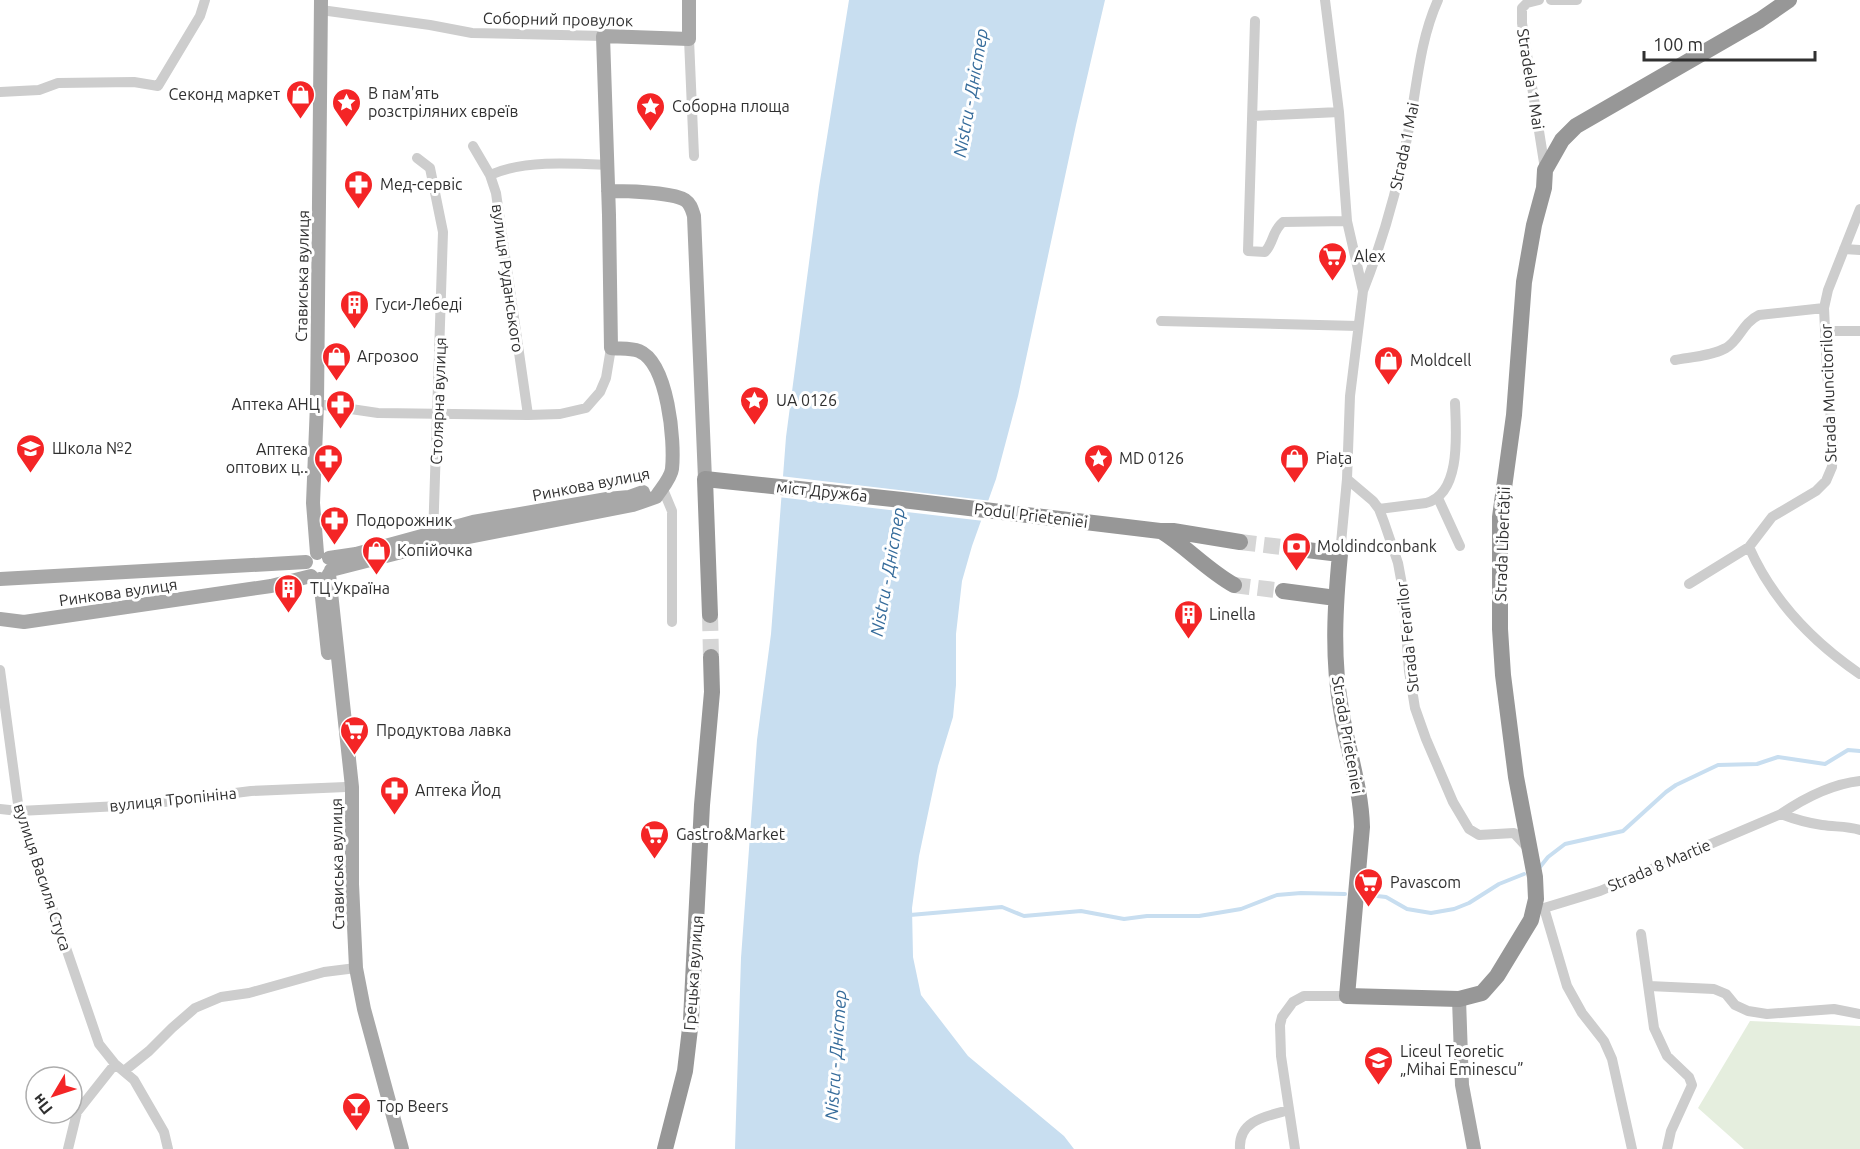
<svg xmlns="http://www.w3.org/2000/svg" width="1860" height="1149" font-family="Ubuntu,sans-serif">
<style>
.green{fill:#e5eede}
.water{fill:#c8def0}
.pier{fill:#fff}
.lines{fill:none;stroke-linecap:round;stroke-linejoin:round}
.stream{stroke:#c8def0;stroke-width:4}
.highway-tunnel{stroke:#d6d6d6;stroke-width:16;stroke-dasharray:16 8;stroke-linecap:butt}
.minor{stroke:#cdcdcd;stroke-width:10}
.major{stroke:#a8a8a8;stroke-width:14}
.highway{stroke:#979797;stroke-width:16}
.labels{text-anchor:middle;stroke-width:6;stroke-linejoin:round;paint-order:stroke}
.street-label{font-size:16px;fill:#303030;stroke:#fff}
.poi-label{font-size:16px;fill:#303030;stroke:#fff;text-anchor:start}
.water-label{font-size:18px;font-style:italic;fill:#366c9b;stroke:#fff}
</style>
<rect width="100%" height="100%" fill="#fff"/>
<path class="green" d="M1750,1021L1860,1026V1149H1744L1698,1108Z"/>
<path class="water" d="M849,0H1105L1076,125L1018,396L996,479L972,546L962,581L956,634V685L953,717L938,766L919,856L912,908L913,957L921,995L968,1056L1064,1136L1074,1149H735L741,958L757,740L771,634L786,437L819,187Z"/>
<path class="pier" d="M780,476L992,501L984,521L778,497Z"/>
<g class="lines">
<path class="stream" d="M1540,867L1548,857L1565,844L1623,831L1666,792L1676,785L1718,765L1757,764L1778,757L1825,764L1848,750L1860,751
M1368,895L1386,897L1407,909L1431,913L1454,909L1469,903L1499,884L1524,874
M910,915L1002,907L1024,916L1081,911L1124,919L1147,916H1199L1241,909L1277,895L1301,893L1345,894"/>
<path class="highway-tunnel" d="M1240,542L1290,548
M1234,585L1283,591
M710,615L711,657"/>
<path class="minor" d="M1325,0L1339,112L1347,221L1363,291L1350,396L1347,479L1340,554
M1539,0L1527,3L1522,8V23L1545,169
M1551,0H1577
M321,10L430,25L472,33L603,36
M1255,21L1248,251L1265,252C1274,242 1272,231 1283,222L1347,221
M689,39L694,156
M0,92L39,90L58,83L134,82L158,86L200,16L205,0
M1253,116L1339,112
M473,146L490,175L496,193L528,415
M417,158L430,168L443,232L433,538
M490,175C523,160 570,163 607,165
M1860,209L1828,290L1824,308L1827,372L1833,444L1832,467L1826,481L1816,491L1772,517L1749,547C1772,599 1813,642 1860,674
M1844,249L1860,250
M1363,291C1383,240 1398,187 1408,133C1417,88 1419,42 1438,0
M1161,321L1358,326
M1825,331H1860
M1675,360C1691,357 1711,356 1726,348C1740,340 1742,323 1759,315L1824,308
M317,404L378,413L528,415L560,414L586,408L600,392L606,378L611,348
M1347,479L1373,501L1379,509L1384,522L1398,563L1403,590L1409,671L1415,708L1426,739L1453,802L1469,829L1479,835L1514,833L1526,846
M662,487L672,511V622
M1438,498L1460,546
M1379,509L1426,503C1462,494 1456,431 1455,403
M1689,584L1749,547
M0,670L19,811L99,1044L115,1064L134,1080L164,1132L168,1149
M0,809L19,811L140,805L251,791L346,787
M1781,814C1794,819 1808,823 1822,825C1836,827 1847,826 1860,830
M1544,908L1567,986L1582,1013L1604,1041L1612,1059L1632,1149
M1535,909L1544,908L1600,891L1781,814C1803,799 1832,784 1860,781
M1641,934L1654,1028L1667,1056L1689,1077L1692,1085L1671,1131L1667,1149
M1649,986L1714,989L1726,994L1735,1005L1748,1011L1767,1014L1834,1009L1860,1014
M124,1071L149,1051L172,1028L195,1008L221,997L249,993L324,972L356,968
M68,1149L77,1112L115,1064
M1240,1149C1238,1120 1267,1116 1289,1110
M1295,1149L1281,1056L1280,1025L1282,1017L1293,1002L1304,996H1347"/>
<path class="major" d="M608,191C625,191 671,192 685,200C691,204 692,210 694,216L705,479
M317,553L313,503L317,404L321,0
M329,558L356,554L473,522L607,499L629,497L643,492
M331,570L433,544L633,505L656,497C661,489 671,478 672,469C675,441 668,363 639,351C631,348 619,349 611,348L609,215L603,36L689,39V0
M329,574L352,787V884L356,968L364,1009L402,1149
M0,579L306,562
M320,579L328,653
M0,619L24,622L271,586L311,576
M1459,999L1462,1085L1474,1149"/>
<path class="highway" d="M1161,531C1187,547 1207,570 1234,585
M1290,548L1340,554C1335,606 1332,657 1341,709C1347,748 1361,787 1362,827L1347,996L1459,999L1482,993L1497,976L1531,920L1536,899L1535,877L1516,777L1503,675L1500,629V517L1514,415L1524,282L1534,225L1544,188L1545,170L1562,140L1576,126L1760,20L1789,0
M1283,591L1336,598
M710,615L705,479L902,500L1160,531H1173L1240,542
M665,1149L685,1071L691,1020L702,805L712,692L711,657"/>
</g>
<defs>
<symbol id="shop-pin" viewBox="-11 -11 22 30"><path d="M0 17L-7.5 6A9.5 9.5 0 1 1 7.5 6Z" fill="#f42526" stroke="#fff"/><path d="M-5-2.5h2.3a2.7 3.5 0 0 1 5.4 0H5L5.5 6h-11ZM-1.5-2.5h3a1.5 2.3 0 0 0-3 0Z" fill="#fff"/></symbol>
<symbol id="sight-pin" viewBox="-11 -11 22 30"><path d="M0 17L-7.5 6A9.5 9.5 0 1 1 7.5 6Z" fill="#f42526" stroke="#fff"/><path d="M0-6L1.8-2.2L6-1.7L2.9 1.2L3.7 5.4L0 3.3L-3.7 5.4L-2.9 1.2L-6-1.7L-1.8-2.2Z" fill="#fff"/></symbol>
<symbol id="pharmacy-pin" viewBox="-11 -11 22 30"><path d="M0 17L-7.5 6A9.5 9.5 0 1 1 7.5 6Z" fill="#f42526" stroke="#fff"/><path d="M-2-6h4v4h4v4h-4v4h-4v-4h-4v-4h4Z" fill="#fff"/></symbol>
<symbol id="supermarket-pin" viewBox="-11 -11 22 30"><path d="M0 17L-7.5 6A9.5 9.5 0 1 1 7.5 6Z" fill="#f42526" stroke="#fff"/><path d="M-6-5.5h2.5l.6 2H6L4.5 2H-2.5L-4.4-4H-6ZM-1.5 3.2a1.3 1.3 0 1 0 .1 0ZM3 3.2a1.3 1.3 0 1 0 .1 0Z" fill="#fff"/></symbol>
<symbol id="building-pin" viewBox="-11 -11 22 30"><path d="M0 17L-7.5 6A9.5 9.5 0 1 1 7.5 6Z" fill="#f42526" stroke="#fff"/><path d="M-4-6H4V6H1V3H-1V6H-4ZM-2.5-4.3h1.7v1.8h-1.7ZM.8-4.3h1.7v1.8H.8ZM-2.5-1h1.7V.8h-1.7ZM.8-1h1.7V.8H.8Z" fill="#fff"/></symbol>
<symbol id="school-pin" viewBox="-11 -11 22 30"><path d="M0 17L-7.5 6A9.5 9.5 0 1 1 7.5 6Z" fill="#f42526" stroke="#fff"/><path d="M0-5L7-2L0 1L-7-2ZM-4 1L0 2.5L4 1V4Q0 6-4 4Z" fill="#fff"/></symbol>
<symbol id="bank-pin" viewBox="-11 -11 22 30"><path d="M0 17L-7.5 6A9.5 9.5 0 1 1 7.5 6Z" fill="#f42526" stroke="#fff"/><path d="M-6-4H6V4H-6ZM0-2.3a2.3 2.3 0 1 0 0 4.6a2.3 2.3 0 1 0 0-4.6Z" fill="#fff"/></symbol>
<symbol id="bar-pin" viewBox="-11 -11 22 30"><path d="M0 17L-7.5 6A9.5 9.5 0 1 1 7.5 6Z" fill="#f42526" stroke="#fff"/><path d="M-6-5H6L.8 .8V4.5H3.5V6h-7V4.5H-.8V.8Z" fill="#fff"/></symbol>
</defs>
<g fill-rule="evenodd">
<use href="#shop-pin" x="284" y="78" width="33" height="45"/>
<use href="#sight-pin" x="330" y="86" width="33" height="45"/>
<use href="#sight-pin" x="634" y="90" width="33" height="45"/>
<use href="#pharmacy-pin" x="342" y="168" width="33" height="45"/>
<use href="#supermarket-pin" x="1316" y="240" width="33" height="45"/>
<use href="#building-pin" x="338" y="288" width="33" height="45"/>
<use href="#shop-pin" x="320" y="340" width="33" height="45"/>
<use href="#shop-pin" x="1372" y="344" width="33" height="45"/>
<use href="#sight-pin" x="738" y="384" width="33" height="45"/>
<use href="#pharmacy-pin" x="324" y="388" width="33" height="45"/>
<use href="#school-pin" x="14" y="432" width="33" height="45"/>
<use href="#pharmacy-pin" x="312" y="442" width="33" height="45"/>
<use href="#sight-pin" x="1082" y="442" width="33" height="45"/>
<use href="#shop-pin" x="1278" y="442" width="33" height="45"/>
<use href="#pharmacy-pin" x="318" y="504" width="33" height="45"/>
<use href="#bank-pin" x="1280" y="530" width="33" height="45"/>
<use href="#shop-pin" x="360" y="534" width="33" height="45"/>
<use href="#building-pin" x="272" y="572" width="33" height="45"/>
<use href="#building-pin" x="1172" y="598" width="33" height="45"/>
<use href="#supermarket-pin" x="338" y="714" width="33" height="45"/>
<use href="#pharmacy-pin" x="378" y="774" width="33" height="45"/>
<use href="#supermarket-pin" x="638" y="818" width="33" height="45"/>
<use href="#supermarket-pin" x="1352" y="866" width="33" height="45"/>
<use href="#school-pin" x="1362" y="1044" width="33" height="45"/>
<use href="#bar-pin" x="340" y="1090" width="33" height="45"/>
</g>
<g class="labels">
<g class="street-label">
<text transform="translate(558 19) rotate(1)" y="6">Соборний провулок</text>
<text transform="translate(1531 79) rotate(81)" y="6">Stradela 1 Mai</text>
<text transform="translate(1404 146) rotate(-78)" y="6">Strada 1 Mai</text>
<text transform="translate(302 276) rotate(-89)" y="6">Стависька вулиця</text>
<text transform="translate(508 278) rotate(82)" y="6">вулиця Руданського</text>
<text transform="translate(1828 393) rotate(-92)" y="6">Strada Muncitorilor</text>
<text transform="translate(438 401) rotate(-88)" y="6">Столярна вулиця</text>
<text transform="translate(591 484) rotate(-11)" y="6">Ринкова вулиця</text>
<text transform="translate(822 491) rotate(6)" y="6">міст Дружба</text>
<text transform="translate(1031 515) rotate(7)" y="6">Podul Prieteniei</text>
<text transform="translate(1502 544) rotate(-88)" y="6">Strada Libertății</text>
<text transform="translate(118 592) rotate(-8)" y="6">Ринкова вулиця</text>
<text transform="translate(1407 637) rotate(-96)" y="6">Strada Ferarilor</text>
<text transform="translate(1348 735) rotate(80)" y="6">Strada Prieteniei</text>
<text transform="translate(173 799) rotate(-6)" y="6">вулиця Тропініна</text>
<text transform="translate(337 864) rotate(-91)" y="6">Стависька вулиця</text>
<text transform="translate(1659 865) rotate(-23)" y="6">Strada 8 Martie</text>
<text transform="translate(43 877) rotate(72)" y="6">вулиця Василя Стуса</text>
<text transform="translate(693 973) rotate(-86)" y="6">Грецька вулиця</text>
</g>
<g class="poi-label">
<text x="368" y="99">В пам'ять<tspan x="368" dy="18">розстріляних євреїв</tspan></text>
<text x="280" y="100" text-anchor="end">Секонд маркет</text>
<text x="672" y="112">Соборна площа</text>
<text x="380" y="190">Мед-cервіс</text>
<text x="1354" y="262">Alex</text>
<text x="375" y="310">Гуси-Лебеді</text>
<text x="357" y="362">Агрозоо</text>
<text x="1410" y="366">Moldcell</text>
<text x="776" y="406">UA 0126</text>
<text x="320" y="410" text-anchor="end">Аптека АНЦ</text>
<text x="52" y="454">Школа №2</text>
<text x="308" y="455" text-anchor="end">Аптека<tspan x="308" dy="18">оптових ц..</tspan></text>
<text x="1119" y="464">MD 0126</text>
<text x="1316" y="464">Piața</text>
<text x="356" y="526">Подорожник</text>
<text x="1317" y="552">Moldindconbank</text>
<text x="397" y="556">Копійочка</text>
<text x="310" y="594">ТЦ Україна</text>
<text x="1209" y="620">Linella</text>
<text x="376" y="736">Продуктова лавка</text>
<text x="415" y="796">Аптека Йод</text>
<text x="676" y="840">Gastro&amp;Market</text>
<text x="1390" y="888">Pavascom</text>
<text x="1400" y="1057">Liceul Teoretic<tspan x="1400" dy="18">„Mihai Eminescu”</tspan></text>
<text x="377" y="1112">Top Beers</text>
</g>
<g class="water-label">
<text transform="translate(971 93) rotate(-80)" y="6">Nistru - Дністер</text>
<text transform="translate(888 572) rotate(-80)" y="6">Nistru - Дністер</text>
<text transform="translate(836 1055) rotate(-86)" y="6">Nistru - Дністер</text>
</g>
</g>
<g transform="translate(54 1095) rotate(231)"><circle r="28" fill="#ffffff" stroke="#acacac" stroke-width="1.5"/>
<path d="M0-4.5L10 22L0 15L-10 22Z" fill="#f42526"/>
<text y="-9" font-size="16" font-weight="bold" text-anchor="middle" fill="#303030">Пн</text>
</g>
<path d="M1644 51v9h171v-9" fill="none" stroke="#303030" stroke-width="3"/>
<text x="1653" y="51" font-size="18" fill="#303030" stroke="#ffffff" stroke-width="4.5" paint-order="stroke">100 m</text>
</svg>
